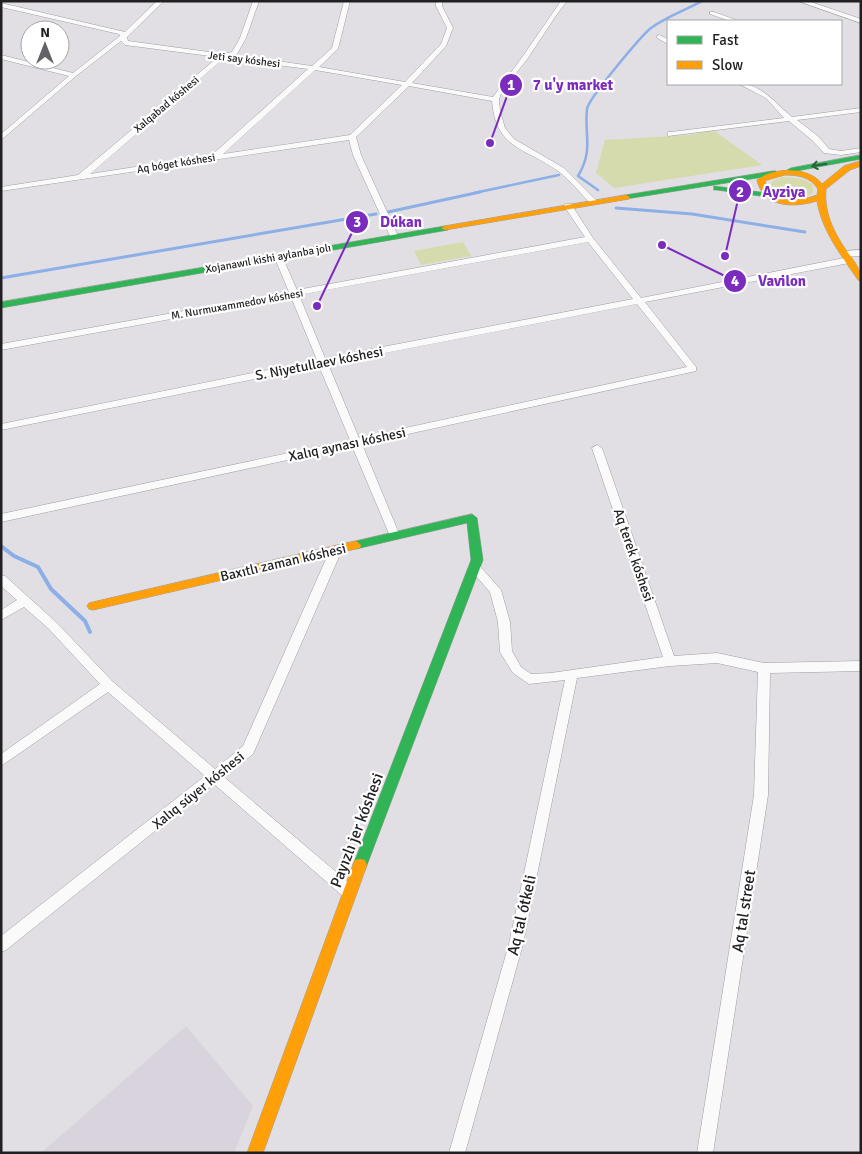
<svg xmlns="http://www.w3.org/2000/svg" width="862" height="1154" font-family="Signika,sans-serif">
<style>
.built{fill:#d8d3dd}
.green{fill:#d6dbad}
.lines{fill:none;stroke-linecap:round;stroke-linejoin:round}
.stream-far2{stroke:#8bafe6;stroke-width:2.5}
.stream-far1{stroke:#8bafe6;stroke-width:3}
.stream{stroke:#8bafe6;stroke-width:4}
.street-casing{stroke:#a09ea1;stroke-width:1}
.fast-casing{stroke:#a09ea1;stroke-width:1}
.slow-casing{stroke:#a09ea1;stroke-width:1}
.street{fill:#fafafb;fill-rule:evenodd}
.fast{fill:#30b455;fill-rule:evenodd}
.slow{fill:#ff9f0a;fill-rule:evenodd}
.oneway{stroke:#276239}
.labels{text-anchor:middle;stroke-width:4.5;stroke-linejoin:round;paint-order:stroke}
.far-street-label{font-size:11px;fill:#201f22;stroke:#fff}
.street-label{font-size:14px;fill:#201f22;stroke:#fff}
.near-street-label{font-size:16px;fill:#201f22;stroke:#fff}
.leader{fill:none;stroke:#7b2cbf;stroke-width:2}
.callout-dot{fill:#7b2cbf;stroke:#fff;stroke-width:2}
.mark-label{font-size:15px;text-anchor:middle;font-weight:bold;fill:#fff}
.callout-label{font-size:15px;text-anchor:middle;font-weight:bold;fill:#7b2cbf;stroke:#fff;stroke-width:4.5;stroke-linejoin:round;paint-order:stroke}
</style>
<rect width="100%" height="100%" fill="#e1dfe3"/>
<path class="built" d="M186,1026L253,1106L234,1153H41Z"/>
<path class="green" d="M713,130L762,165L614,188L596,173L605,140L690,135Z
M782,177L803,179L813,185V193C802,202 775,200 771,184L773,181Z
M463,242L471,256L421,265L414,251Z"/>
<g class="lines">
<path class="stream-far2" d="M598,190L578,176C594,149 584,136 587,109C588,99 641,36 651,28C666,17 686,10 702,1
M474,193L559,175"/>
<path class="stream-far1" d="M616,208L692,214L805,232
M388,212L480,192
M1,278L376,214"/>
<path class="stream" d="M1,546L14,556L38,567L51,589L85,621L90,632"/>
<defs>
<path id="street" d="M157,1H164L127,37L128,41L224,54L232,52L240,38L253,1H259L246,38L237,54L234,55L312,66L332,48L344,1H350L338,49L319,67L405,82L441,44L447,28L436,6V1H442V6L453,28L446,46L412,83L493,97L523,56L561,1H567L557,14L528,58L502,91L499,99L500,111L505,128L514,139L564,168L598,202L591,204C580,193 570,180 558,171C525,147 496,150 492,101L409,86L356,137L361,155L398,236L397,238L390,236L353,155L349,140L1,191V187L78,175L218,57L125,45L121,41L76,76L1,140V134L69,76L1,59V55L73,73L120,36L119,34L1,7V3L125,32ZM224,58L308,69L212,155L90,174ZM315,70L402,85L350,135L223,154Z
M798,1H808L861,19V23Z
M710,12H714L739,21H730L710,14Z
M659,35L668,39V44L657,38V36Z
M739,84C762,84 775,103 792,117L861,108V112L797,120L819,137L829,149L841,151L861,148V152L841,155L824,153L813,141L789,121L668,136V132H671L784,118L766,98Z
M565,204H571L593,238L641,298L849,257L853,260L849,263L645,302L696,367V371L362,444L400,536L399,539H391L390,536L352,446L1,522V514L350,440L319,366L1,430V424L317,360L291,297L1,350V344L289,292L274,256L278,253L282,256L297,290L585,237L564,206ZM588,242L633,299L325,358L299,295ZM637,304L687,367L359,438L328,364Z
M861,250V256L844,257L840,254L844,251Z
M597,445L602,448L674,656L717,653L764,663L861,661V671L770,673L768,795L713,1153H697L754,795L758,672L717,663L670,666L577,678L523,944L465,1153H449L509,944L565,680L529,684L513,673L500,652L498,622L490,592L468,567L470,564H478L501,590L510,622L512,651L521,667L531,674L551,673L663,657L592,448Z
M336,546L342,550L253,754L224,777L354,887L356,892L354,897L349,899L344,897L214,784L6,950L1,952V936L205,776L108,692L1,766V754L100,684L49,629L24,607L1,620V610L17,600L1,586V575L5,576L57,623L112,681L215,769L243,746L330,550Z"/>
<path id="fast" d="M861,155V159L791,172L787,170L791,168Z
M773,171H776V175L626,199L622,197L626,195Z
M714,186L767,193L771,195L767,197L717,190H714Z
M445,226H448V230L1,308V302Z
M472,514L477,518L483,560L367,865L365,870L360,871L355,870L353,865L471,560L467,523L356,549L351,545L356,541Z"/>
<path id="slow" d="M861,161V166L850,170L826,189C824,212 833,231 846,250C853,260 861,268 861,281L858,280C841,255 822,231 817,201C794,208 763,208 757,180C773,167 809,166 822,184L844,166ZM785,175C799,175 810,177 818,189L817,195C798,202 771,205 765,181Z
M626,195L630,197L629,199L445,230L441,228L445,226Z
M356,541L361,545L360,548L93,610L89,609L87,606L89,603L93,602Z
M360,859L365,860L367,865L263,1153H247L353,865L355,860Z"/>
</defs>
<use href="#street" class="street-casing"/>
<use href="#fast" class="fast-casing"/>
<use href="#slow" class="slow-casing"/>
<use href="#street" class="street"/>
<use href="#fast" class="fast"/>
<use href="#slow" class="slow"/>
</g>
<defs><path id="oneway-shaft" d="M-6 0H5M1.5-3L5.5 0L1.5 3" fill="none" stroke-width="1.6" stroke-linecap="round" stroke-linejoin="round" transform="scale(1.25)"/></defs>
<use class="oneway" href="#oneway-shaft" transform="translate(819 165) rotate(170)"/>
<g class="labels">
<g class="far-street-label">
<text transform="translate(244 59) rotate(7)" y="4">Jeti say kóshesi</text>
<text transform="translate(166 104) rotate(-40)" y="4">Xalqabad kóshesi</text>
<text transform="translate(176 163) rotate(-9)" y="4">Aq bóget kóshesi</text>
<text transform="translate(268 258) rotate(-10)" y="4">Xojanawıl kishi aylanba jolı</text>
<text transform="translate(237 304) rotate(-10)" y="4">M. Nurmuxammedov kóshesi</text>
</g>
<g class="street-label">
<text transform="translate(319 363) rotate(-11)" y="5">S. Niyetullaev kóshesi</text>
<text transform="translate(347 444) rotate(-12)" y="5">Xalıq aynası kóshesi</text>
<text transform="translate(634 555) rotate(71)" y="5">Aq terek kóshesi</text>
<text transform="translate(283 562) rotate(-13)" y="5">Baxıtlı zaman kóshesi</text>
<text transform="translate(198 790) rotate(-39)" y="5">Xalıq súyer kóshesi</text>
</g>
<g class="near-street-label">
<text transform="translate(356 830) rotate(-69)" y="6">Payızlı jer kóshesi</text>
<text transform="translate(743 911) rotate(-81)" y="6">Aq tal street</text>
<text transform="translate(521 915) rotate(-77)" y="6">Aq tal ótkeli</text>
</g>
</g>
<path class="leader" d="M490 143L511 85M725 256L740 191M317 306L357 222M662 245L735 281"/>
<g class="callout-dot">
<circle cx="490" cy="143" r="5"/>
<circle cx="725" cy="256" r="5"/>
<circle cx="317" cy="306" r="5"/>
<circle cx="662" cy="245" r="5"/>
<circle cx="511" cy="85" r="12"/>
<circle cx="740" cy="191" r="12"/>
<circle cx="357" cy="222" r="12"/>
<circle cx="735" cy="281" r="12"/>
</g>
<g class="mark-label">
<text x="511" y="90">1</text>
<text x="740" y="197">2</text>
<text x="357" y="227">3</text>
<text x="735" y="286">4</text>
</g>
<g class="callout-label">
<text x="573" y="90">7 u'y market</text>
<text x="784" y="197">Ayziya</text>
<text x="401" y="227">Dúkan</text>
<text x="782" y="286">Vavilon</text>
</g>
<rect width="862" height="1154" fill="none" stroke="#201f22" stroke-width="5"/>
<rect x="667" y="20" width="175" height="65" fill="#ffffff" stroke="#a6a5a7"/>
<rect x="677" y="36" width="25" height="8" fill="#30b455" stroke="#a6a5a7"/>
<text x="712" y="45" font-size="15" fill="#201f22">Fast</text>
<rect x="677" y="61" width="25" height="8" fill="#ff9f0a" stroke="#a6a5a7"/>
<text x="712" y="70" font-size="15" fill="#201f22">Slow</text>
<g transform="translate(45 45)"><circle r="24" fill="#ffffff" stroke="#a6a5a7"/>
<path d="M0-4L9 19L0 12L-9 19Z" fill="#646266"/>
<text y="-8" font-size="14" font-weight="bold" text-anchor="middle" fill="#201f22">N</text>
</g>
</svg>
